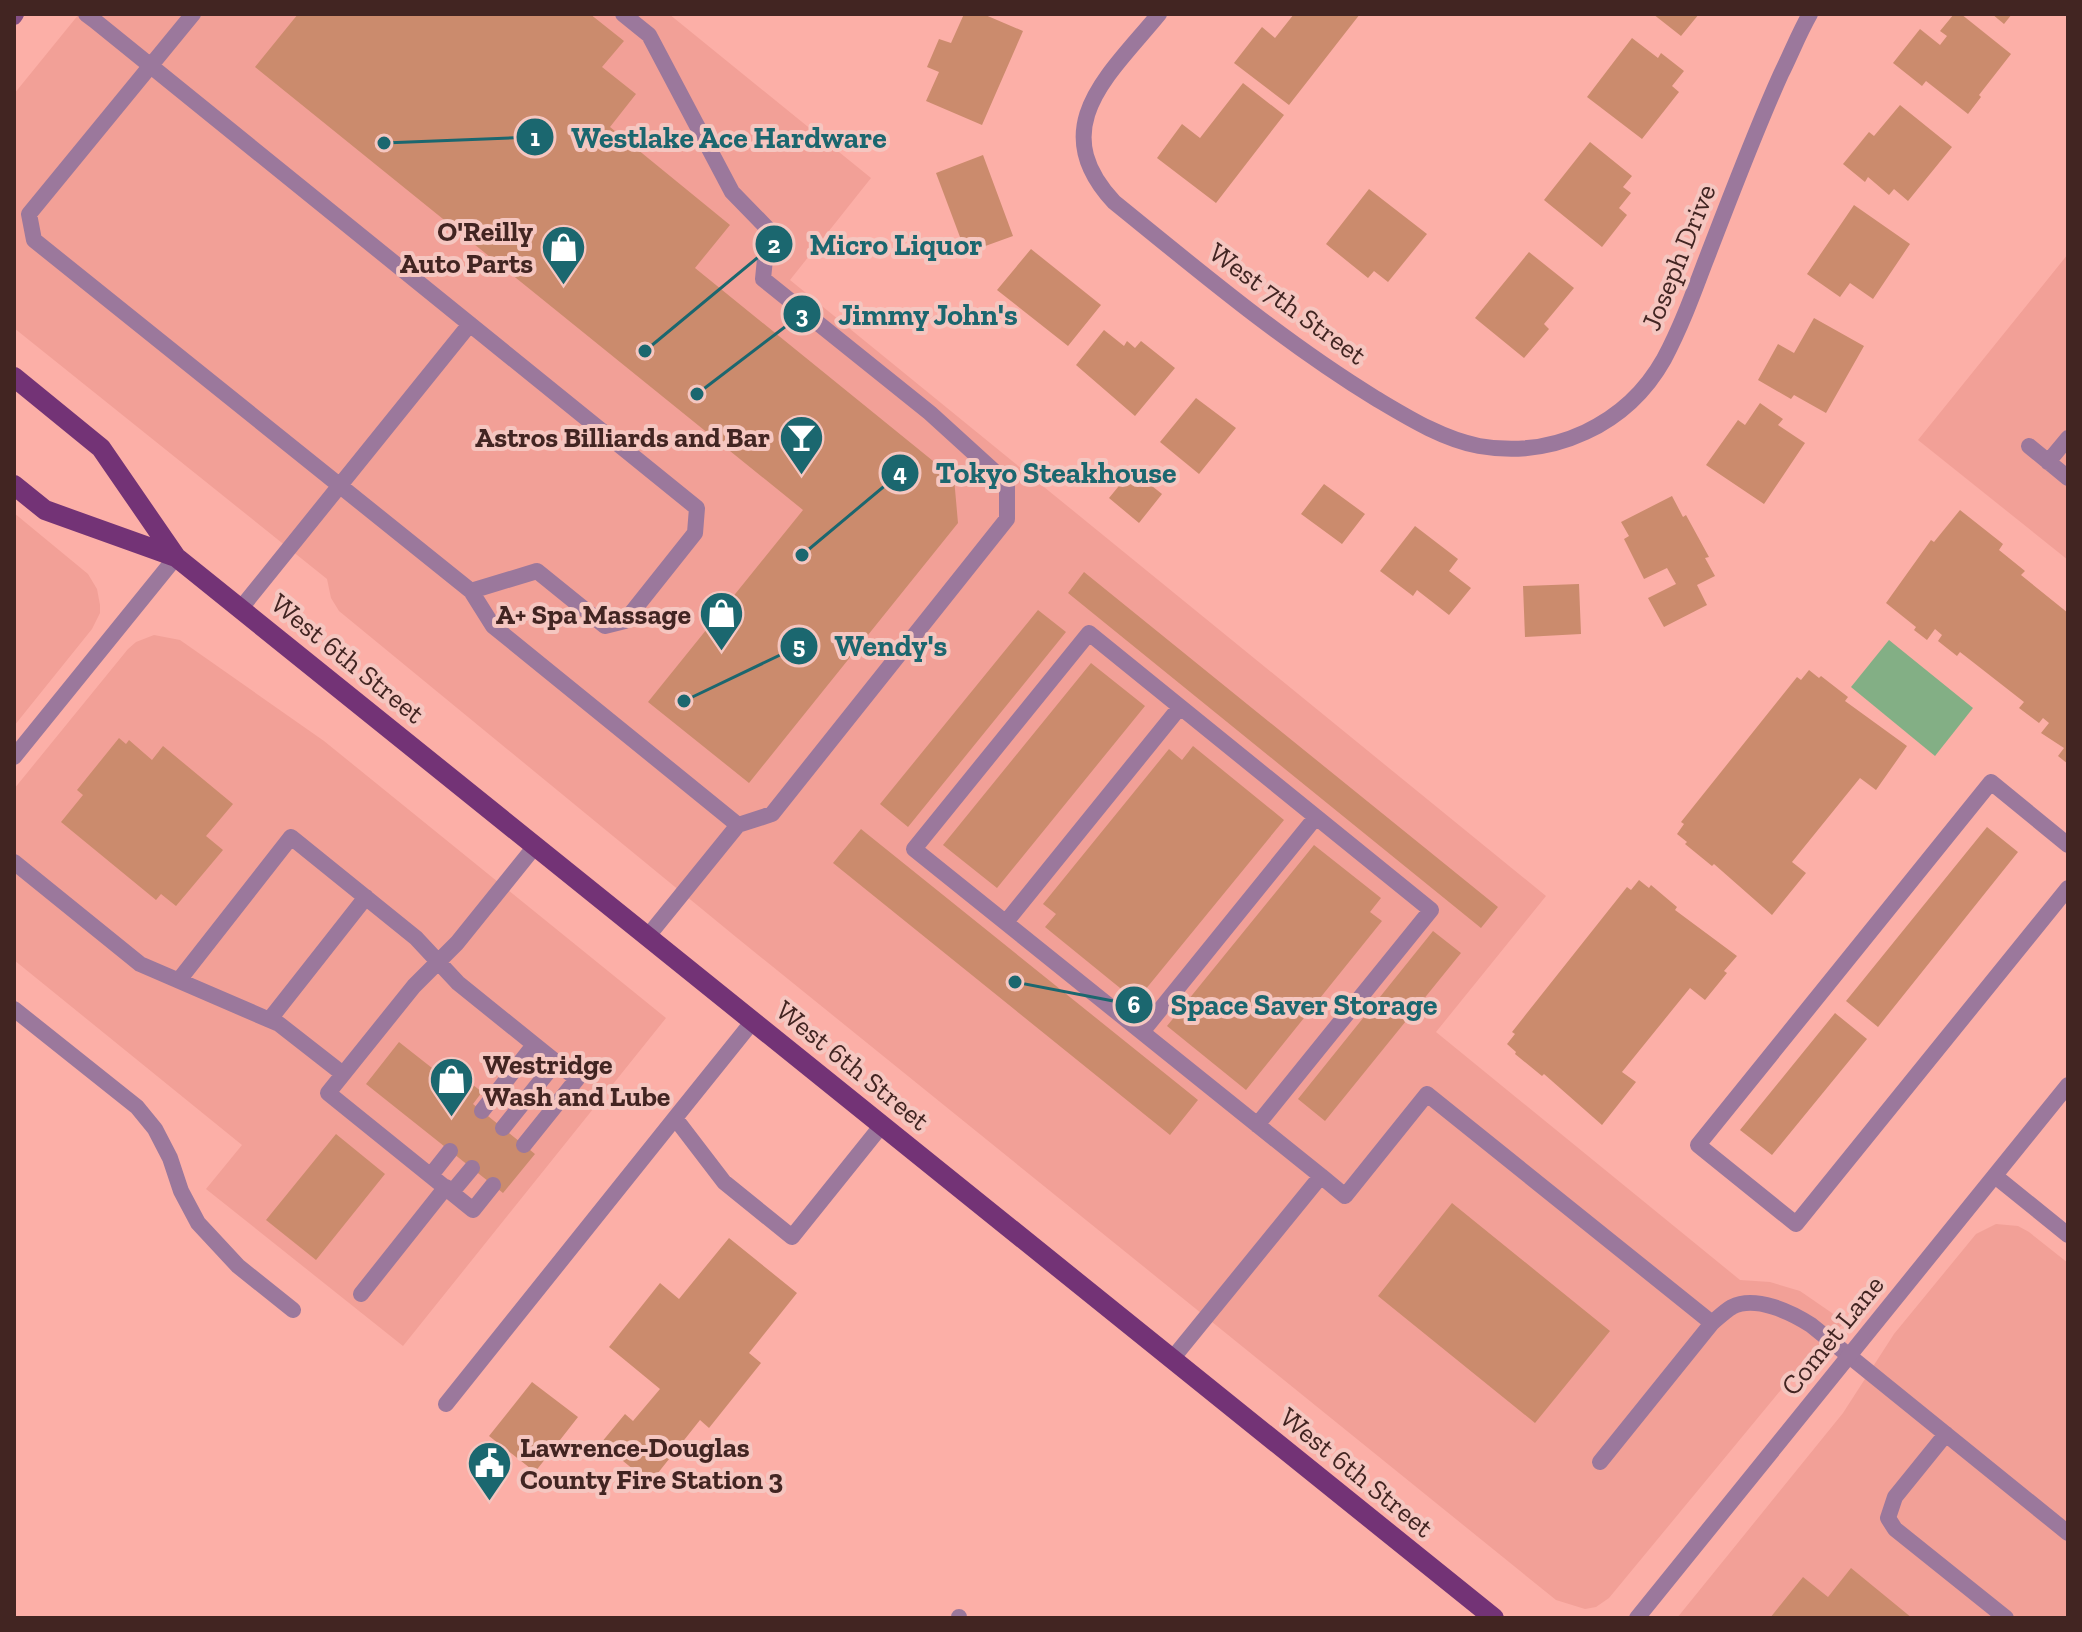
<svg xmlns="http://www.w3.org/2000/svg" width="2082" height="1632" font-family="'Zilla Slab',serif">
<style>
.built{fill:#f2a097}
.green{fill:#83af85}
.building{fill:#cb8b6d}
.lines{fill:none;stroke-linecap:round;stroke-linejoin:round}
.lane{stroke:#9b789c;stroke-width:16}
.street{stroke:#9b789c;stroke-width:16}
.secondary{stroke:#855186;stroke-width:16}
.primary{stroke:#733376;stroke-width:20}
.labels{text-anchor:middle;stroke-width:8;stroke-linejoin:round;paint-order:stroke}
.poi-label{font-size:28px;font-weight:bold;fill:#422522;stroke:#f5c6c0;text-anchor:end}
.street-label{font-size:28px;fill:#422522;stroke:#f5c6c0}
.leader{fill:none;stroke:#1b676f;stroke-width:3}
.callout-dot{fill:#1b676f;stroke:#f5c6c0;stroke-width:3}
.mark-label{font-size:24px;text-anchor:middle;font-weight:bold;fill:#fff}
.callout-label{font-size:30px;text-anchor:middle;font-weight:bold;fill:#1b676f;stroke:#f5c6c0;stroke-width:8;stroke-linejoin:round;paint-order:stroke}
</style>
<rect width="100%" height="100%" fill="#fcafa7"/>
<path class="built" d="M79,14H669L871,178L790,280L1546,896L1436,1032L1740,1280L1770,1282L1800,1291L1845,1322L1799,1368L1609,1598L1596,1607L1585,1609L1556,1600L736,937L339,611L331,598L327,579L14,328V94Z
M2068,254V560L1918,440Z
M14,513L88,574L97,589L100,605V613L92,629L14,726Z
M154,635L180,640L324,741L666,1018L403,1346L206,1189L242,1145L14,960V789L128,649L136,642Z
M1996,1224L2018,1226L2029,1232L2068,1263V1618H1677L1843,1413L1894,1334L1976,1234Z"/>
<path class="green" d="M1889,640L1973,708L1935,756L1851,687Z"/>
<path class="building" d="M298,14H590L624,41L602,67L636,94L610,127L730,225L695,268L954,478L958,523L749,783L648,702L803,510L255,67Z
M964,14H983L1023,31L982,125L926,101L939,72L927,67L939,39L951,43Z
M1294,14H1360L1289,105L1234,63L1262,27L1275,38Z
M1653,14H1699L1681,36Z
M1954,14H1961L2011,54L1979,95L1981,97L1968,114L1926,81L1922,86L1893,63L1920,29L1940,45L1947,36L1940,31Z
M1992,14H2012L2004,24Z
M1632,38L1658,58L1661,53L1684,71L1672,86L1679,92L1642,139L1587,97Z
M1243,83L1284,115L1216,203L1157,158L1182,124L1200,138Z
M1900,105L1952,147L1908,201L1894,189L1889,195L1868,177L1865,182L1843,164L1869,132L1874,136Z
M1590,142L1632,176L1623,187L1631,193L1619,208L1627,215L1602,247L1544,200Z
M983,155L1013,236L966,253L936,173Z
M1369,189L1427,234L1388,282L1374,271L1368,278L1326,244Z
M1854,205L1910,244L1873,299L1850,283L1840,297L1807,274Z
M1031,249L1101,305L1068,346L997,290Z
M1529,252L1574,288L1544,324L1549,329L1524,358L1475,318Z
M1814,318L1864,346L1826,413L1794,395L1791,399L1758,380L1778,344L1794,353Z
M1104,330L1124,346L1127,341L1135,348L1141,341L1175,368L1135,416L1076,365Z
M1196,398L1236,428L1199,474L1160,442Z
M1760,403L1783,419L1778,425L1805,443L1764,504L1706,465L1738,420L1745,425Z
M1132,470L1162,494L1139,523L1109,498Z
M1324,484L1365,514L1342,544L1301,514Z
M1672,496L1683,517L1686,515L1709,557L1705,558L1715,576L1697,585L1707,605L1664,627L1648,598L1676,584L1667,568L1644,579L1624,539L1629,536L1621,522Z
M1960,510L2003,544L1999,550L2025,571L2021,575L2068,613V764L2058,756L2064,748L2041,733L2049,723L2043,718L2039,723L2019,708L2024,702L1960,652L1957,656L1938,641L1942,635L1935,629L1927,640L1914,630L1916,627L1886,603L1931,540L1934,542Z
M1415,526L1458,559L1449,571L1471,588L1449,615L1417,590L1413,596L1380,571Z
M1084,572L1498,907L1481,928L1068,593Z
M1579,584L1581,634L1525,637L1523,586Z
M1038,610L1066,632L908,827L880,804Z
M1091,663L1145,706L997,888L943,845Z
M1809,670L1819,678L1821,676L1848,697L1845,701L1907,746L1876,790L1860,778L1792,862L1806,873L1772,915L1714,864L1712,866L1685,844L1687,842L1677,834L1684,824L1681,822L1797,677L1801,680Z
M119,738L126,744L129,740L152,760L163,746L233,804L206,836L223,850L176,906L161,894L156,900L61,822L83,795L77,790Z
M1193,746L1284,820L1136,1001L1045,927L1056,914L1043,904L1169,749L1182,760Z
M1987,827L2018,852L1878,1027L1846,1001Z
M861,829L1198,1100L1170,1135L833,863Z
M1314,845L1381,898L1370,912L1382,921L1246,1090L1167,1026Z
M1639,880L1649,888L1651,885L1677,907L1675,910L1737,956L1724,971L1727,973L1705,1000L1690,988L1622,1072L1636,1082L1602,1125L1544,1074L1542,1076L1515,1054L1516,1052L1507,1044L1515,1034L1512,1032L1627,887L1631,890Z
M1433,931L1461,953L1325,1121L1298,1099Z
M1835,1013L1867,1039L1772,1155L1740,1130Z
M399,1042L460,1090L468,1081L482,1092L473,1104L535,1154L503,1193L366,1084Z
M336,1134L385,1174L316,1260L266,1220Z
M1452,1203L1610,1331L1535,1423L1378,1296Z
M729,1238L797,1293L749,1353L761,1363L709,1428L700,1420L650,1483L601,1443L625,1414L633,1421L660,1389L609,1347L660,1283L679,1299Z
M532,1382L578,1417L535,1472L489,1436Z
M1851,1568L1912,1618H1770L1803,1577L1828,1597Z"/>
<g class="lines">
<path class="lane" d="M86,14L94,20C295,183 496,346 697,508L695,533L625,621L605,626L537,571L471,591L34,240L29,214L193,14
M623,14L649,35L732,192L768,229L763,279L930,413L1007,483V519L772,814L738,825
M2029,446L2068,478
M2048,462L2068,438
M471,591L493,626L738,825L648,936
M241,608L470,324
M14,757L176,557
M2068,845L1991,782L1698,1145L1796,1224L2068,888
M14,862L140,964L279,1024L343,1074
M1006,922L1180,707
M179,980L291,837L416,938L458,983L577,1079L524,1145
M270,1019L366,897
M753,1021L675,1118L724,1182L792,1237L882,1125
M1142,1032L1316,817
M482,1111L534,1045
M1257,1125L1431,910L1089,633L914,849L1321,1176
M503,1128L556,1062
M431,1175L450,1151
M493,1185L473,1210L328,1093L414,986L457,943L536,845
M452,1192L472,1168
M361,1294L446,1187
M1172,1359L1321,1176L1345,1196L1427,1094L1712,1323C1718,1318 1725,1311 1732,1307C1755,1295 1791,1312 1811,1325L2068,1533
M446,1404L675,1118
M1946,1434L1895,1497L1888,1518L1895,1529L2006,1618
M1600,1462L1712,1323"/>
<path class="street" d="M1159,14C1110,74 1044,127 1114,202C1198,270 1282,341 1375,398C1407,417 1442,439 1479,446C1553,459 1627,425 1664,359C1680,329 1692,297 1704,265C1729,201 1753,136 1781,74C1791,54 1799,33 1810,14
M14,1009L137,1107L155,1129L170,1158L181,1191L198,1223L238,1266L293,1310
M1995,1176L2068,1235
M959,1617V1618
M1637,1618L2068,1085"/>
<path class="secondary" d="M14,17L16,14"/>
<path class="primary" d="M14,377L101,448L176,557L1494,1618
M14,485L45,510L176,557"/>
</g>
<defs>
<symbol id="shop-pin" viewBox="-11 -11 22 30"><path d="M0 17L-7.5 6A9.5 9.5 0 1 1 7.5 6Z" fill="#1b676f" stroke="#f5c6c0"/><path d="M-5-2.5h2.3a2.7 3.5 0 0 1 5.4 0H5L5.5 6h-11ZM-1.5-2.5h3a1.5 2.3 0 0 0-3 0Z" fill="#fff"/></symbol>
<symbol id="bar-pin" viewBox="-11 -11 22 30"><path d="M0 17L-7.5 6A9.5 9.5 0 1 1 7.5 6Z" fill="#1b676f" stroke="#f5c6c0"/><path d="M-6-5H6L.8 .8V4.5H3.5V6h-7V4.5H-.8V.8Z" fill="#fff"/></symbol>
<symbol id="civic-pin" viewBox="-11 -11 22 30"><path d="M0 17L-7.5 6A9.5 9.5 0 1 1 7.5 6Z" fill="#1b676f" stroke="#f5c6c0"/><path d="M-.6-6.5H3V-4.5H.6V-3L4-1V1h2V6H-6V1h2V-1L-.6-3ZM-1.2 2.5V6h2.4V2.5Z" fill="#fff"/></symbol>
</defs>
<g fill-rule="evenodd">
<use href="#shop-pin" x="538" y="222" width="51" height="69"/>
<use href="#bar-pin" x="776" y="412" width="51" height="69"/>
<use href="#shop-pin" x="696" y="588" width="51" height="69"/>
<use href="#shop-pin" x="426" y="1054" width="51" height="69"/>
<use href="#civic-pin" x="464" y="1438" width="51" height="69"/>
</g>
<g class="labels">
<g class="poi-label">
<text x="533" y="241">O'Reilly<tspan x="533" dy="32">Auto Parts</tspan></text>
<text x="770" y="447">Astros Billiards and Bar</text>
<text x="691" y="624">A+ Spa Massage</text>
<text x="483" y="1074" text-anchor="start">Westridge<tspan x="483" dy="32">Wash and Lube</tspan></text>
<text x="520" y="1457" text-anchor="start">Lawrence-Douglas<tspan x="520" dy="32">County Fire Station 3</tspan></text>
</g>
<g class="street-label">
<text transform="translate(1678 257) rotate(-68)" y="10">Joseph Drive</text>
<text transform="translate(1288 303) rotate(36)" y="10">West 7th Street</text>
<text transform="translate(348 658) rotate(39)" y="10">West 6th Street</text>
<text transform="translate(853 1065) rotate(39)" y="10">West 6th Street</text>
<text transform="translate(1832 1335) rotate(-51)" y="10">Comet Lane</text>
<text transform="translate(1357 1472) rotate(39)" y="10">West 6th Street</text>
</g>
</g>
<path class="leader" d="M384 143L535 137M645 351L774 244M697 394L802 314M802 555L900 473M684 701L799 646M1015 982L1134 1005"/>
<g class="callout-dot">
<circle cx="384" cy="143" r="8"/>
<circle cx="645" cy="351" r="8"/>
<circle cx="697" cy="394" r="8"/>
<circle cx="802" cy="555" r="8"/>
<circle cx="684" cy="701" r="8"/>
<circle cx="1015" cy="982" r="8"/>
<circle cx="535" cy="137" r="20"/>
<circle cx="774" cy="244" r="20"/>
<circle cx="802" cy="314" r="20"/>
<circle cx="900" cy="473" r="20"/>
<circle cx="799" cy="646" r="20"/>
<circle cx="1134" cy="1005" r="20"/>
</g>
<g class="mark-label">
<text x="535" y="146">1</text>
<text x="774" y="253">2</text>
<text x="802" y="323">3</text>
<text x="900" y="481">4</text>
<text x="799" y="654">5</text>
<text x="1134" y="1013">6</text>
</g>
<g class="callout-label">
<text x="729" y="148">Westlake Ace Hardware</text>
<text x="896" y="255">Micro Liquor</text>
<text x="928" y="325">Jimmy John's</text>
<text x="1056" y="483">Tokyo Steakhouse</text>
<text x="891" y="656">Wendy's</text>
<text x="1304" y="1015">Space Saver Storage</text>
</g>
<rect width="2082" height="1632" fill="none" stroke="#422522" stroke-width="32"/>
</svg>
